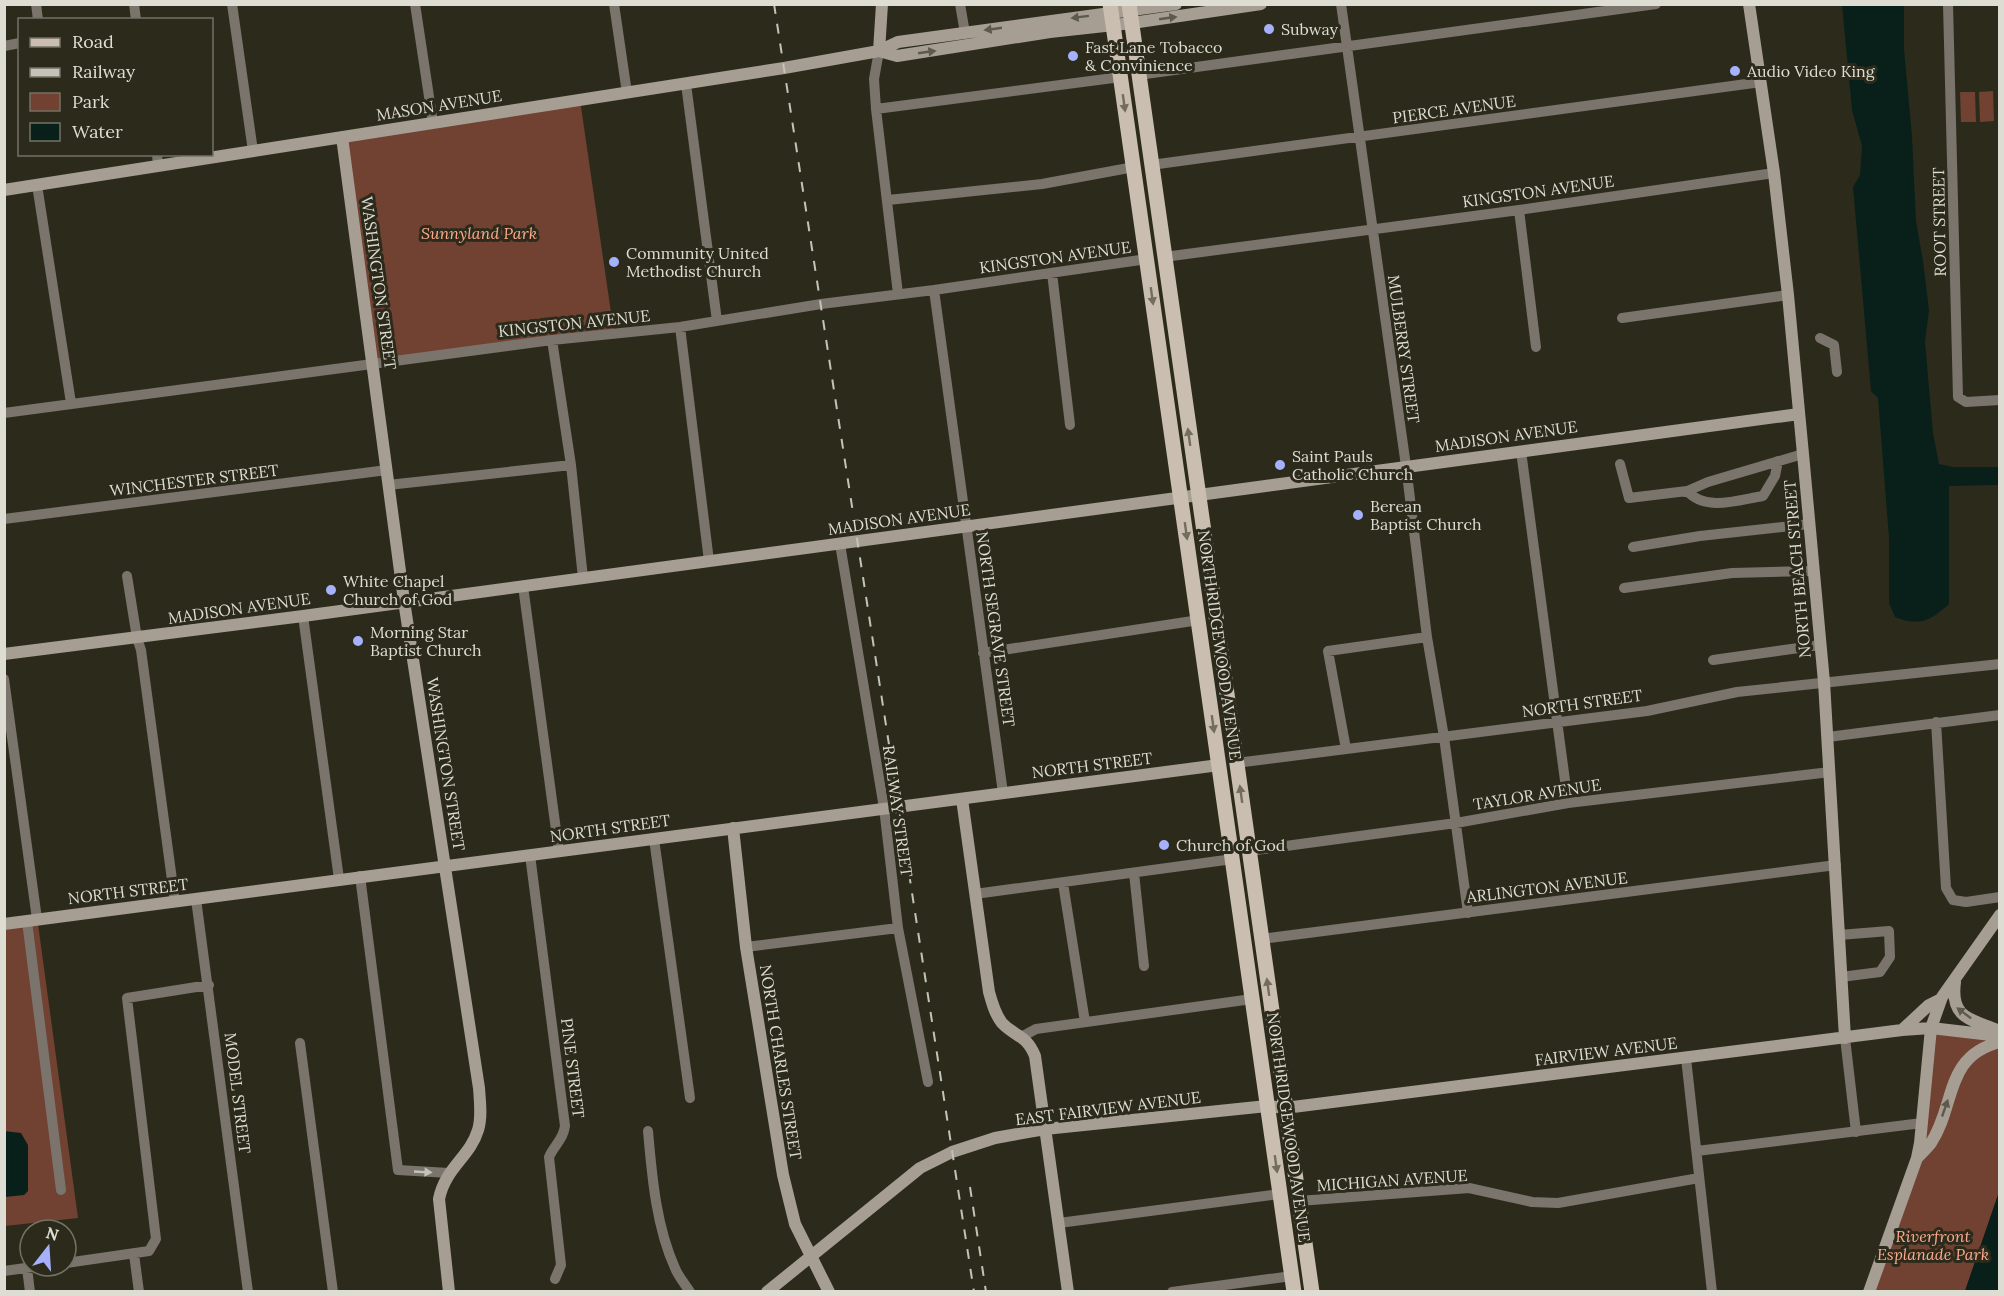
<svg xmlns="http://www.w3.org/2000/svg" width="2004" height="1296" font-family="Lora,serif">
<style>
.green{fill:#714132}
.water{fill:#09201a}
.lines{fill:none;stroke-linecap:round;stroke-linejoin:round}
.street{stroke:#7a746d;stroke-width:10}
.secondary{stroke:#a69e93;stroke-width:12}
.primary{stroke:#c9beb0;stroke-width:15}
.rail{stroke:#c3c3b8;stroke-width:2;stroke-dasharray:10 10;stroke-linecap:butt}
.oneway{fill:#5d594b}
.oneway2{fill:#736d5e}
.oneway3{fill:#c4c3ba}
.poi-dot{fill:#a5b1fc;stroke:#2c2b1b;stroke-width:2}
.labels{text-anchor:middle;stroke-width:6;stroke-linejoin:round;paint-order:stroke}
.poi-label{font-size:16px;fill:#ddddd3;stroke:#2c2b1b;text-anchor:start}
.street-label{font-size:16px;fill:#ddddd3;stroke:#2c2b1b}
.park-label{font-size:16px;font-style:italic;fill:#fea98e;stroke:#2c2b1b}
</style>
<rect width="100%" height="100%" fill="#2c2b1b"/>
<path class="green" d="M1993,91L1994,121L1980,122L1979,92Z
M1960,92H1975L1976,122H1961Z
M580,100L614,333L373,363L342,137Z
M4,924H38L78,1218L5,1226Z
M1931,1028L1999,1036V1192L1965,1291L1869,1292L1913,1171Z"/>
<path class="water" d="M1842,5H1904V49L1912,136L1916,221L1923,261L1929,310L1925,341L1933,433L1939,464L1953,467H1999V485L1949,486V604C1930,621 1919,627 1895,617L1889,603V538L1878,398L1871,391L1853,187L1860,175L1862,146L1852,110Z
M4,1131L21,1133L28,1145V1191L24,1195L5,1197Z
M1999,1192V1291H1965Z"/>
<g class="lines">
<path class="street" d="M36,4L38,20
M134,4L136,20
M232,4L253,151
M415,4L433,123
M614,4L627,93
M960,4L965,33
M1341,4L1406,466L1427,637L1444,737L1468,913
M1948,4L1958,397L1966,402L2000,400
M4,46L20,43
M879,51L874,79L876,109L898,294
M1138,75L1656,4
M686,84L717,321
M876,109L1121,77
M157,154L158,166
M1151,165L1761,82
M37,185L71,403
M888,200L1042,184L1134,167
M1519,210L1536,347
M1164,257L1519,210L1774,173
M1052,273L1070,425
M934,290L1003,793
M1622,318L1788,295
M680,327L709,561
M1820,338L1834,345L1837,372
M552,340L571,465L583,578
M4,413L552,340L680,327L821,304L934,290L1147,259
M1521,451L1568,803
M1620,464L1629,498L1687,491C1706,512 1738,500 1763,496L1775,476L1778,461
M388,485L571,465
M1685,492L1708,482L1803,454
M4,519L387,470
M840,544L884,808L898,928L928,1082
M1633,547L1700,536L1809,524
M127,576L137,638L141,650L175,902
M523,586L559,852
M1624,588L1732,573L1813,571
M303,616L339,879
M983,653L1199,620
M1713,660L1820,645
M4,679L37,919
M1936,722L1946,888L1953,900L1966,902L2000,897
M1828,737L2000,715
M1346,749L1328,651L1427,637
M1236,763L1647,711L1737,692L2000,664
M654,839L690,1098
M1249,851L1456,823L1568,803L1830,772
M530,855L565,1126C563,1140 555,1144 549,1157L561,1265L555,1279
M1134,873L1144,966
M360,876L398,1170L449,1173
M1063,883L1085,1022
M975,894L1233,859
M196,899L248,1292
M27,921L61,1190
M1839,935L1889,931L1890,957L1880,972L1841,977
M1261,939L1836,865
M746,947L898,928
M1023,1036L1036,1029L1252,999
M1845,1038L1856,1132
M300,1043L333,1292
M1686,1058L1712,1292
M648,1131C652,1176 656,1226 675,1268C678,1276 685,1284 690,1292
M1697,1151L1922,1123
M1299,1201L1469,1188L1532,1202L1558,1203L1699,1178
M1059,1223L1280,1194
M134,1254L139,1292
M66,1263L149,1251L156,1239L127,998L209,985
M27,1268L30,1292
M4,1271L40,1266
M1172,1292L1292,1276"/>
<path class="secondary" d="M1749,4L1774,173L1788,295L1803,454L1824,682L1845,1038
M879,51L897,56L1050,32L1132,23L1261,4
M879,51L882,4
M342,137L404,601L479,1088C480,1102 482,1118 478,1130C470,1157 445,1168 439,1199L449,1292
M4,190L784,68L879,51L898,42L1176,4
M4,654L303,616L1799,414
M962,799L989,992C992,1003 995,1014 1002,1023C1015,1037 1026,1034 1035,1056L1068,1292
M733,828L746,947L783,1175L795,1224L829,1292
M4,924L1219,765
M1955,982C1950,1019 1971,1019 2000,1031
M1902,1030L1929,1005L1941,999
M1918,1157C1922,1153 1927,1148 1931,1143C1956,1105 1944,1056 2000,1042
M767,1292L920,1168L952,1152L995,1138L1045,1129L1267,1106L1285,1108L1902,1030L1931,1028L2000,1036
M1869,1292L1917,1158L1920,1143L1931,1028L1942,997L2000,915"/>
<path class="primary" d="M1110,4L1294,1292
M1129,4L1312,1292"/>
<path class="rail" d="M774,4L974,1292
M970,1187L986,1292"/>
</g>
<defs><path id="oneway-solid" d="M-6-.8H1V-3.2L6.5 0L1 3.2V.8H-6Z" transform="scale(1.5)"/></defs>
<g class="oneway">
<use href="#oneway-solid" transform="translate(1080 17) rotate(173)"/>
<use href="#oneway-solid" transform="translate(1168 18) rotate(-8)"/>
<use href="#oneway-solid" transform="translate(993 29) rotate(172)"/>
<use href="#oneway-solid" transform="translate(927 52) rotate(-8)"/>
<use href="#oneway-solid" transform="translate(1964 1013) rotate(-143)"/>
<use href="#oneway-solid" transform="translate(1945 1108) rotate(-71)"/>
</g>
<g class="oneway2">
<use href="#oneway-solid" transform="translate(1124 103) rotate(82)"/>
<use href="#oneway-solid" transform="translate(1152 296) rotate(82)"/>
<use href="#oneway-solid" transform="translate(1189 437) rotate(-98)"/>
<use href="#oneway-solid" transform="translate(1186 531) rotate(82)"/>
<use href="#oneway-solid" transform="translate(1213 724) rotate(82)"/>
<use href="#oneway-solid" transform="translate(1241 794) rotate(-98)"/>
<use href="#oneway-solid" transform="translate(1268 987) rotate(-98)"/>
<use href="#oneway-solid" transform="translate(1276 1164) rotate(82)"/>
</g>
<use class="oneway3" href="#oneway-solid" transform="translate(423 1172) rotate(3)"/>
<g class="poi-dot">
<circle cx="1269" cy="29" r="6"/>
<circle cx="1073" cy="56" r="6"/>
<circle cx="1735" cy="71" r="6"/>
<circle cx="614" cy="262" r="6"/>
<circle cx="1280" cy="465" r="6"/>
<circle cx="1358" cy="515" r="6"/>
<circle cx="331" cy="590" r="6"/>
<circle cx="358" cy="641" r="6"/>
<circle cx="1164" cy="845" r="6"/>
</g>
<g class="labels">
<g class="poi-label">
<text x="1281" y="35">Subway</text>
<text x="1085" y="53">Fast Lane Tobacco<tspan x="1085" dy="18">&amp; Convinience</tspan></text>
<text x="1747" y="77">Audio Video King</text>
<text x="626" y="259">Community United<tspan x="626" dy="18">Methodist Church</tspan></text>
<text x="1292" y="462">Saint Pauls<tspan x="1292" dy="18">Catholic Church</tspan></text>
<text x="1370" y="512">Berean<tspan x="1370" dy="18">Baptist Church</tspan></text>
<text x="343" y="587">White Chapel<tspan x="343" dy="18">Church of God</tspan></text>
<text x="370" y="638">Morning Star<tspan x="370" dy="18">Baptist Church</tspan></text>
<text x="1176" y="851">Church of God</text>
</g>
<g class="street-label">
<text transform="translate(439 105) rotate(-9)" y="6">MASON AVENUE</text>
<text transform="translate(1454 109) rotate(-8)" y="6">PIERCE AVENUE</text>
<text transform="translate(1538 191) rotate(-8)" y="6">KINGSTON AVENUE</text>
<text transform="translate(1939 222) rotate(-91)" y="6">ROOT STREET</text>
<text transform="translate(1055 257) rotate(-8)" y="6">KINGSTON AVENUE</text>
<text transform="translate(379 283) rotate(82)" y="6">WASHINGTON STREET</text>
<text transform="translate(574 323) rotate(-6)" y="6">KINGSTON AVENUE</text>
<text transform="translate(1404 349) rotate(82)" y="6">MULBERRY STREET</text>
<text transform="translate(1506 436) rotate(-8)" y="6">MADISON AVENUE</text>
<text transform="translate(194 480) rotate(-7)" y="6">WINCHESTER STREET</text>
<text transform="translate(899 519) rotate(-8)" y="6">MADISON AVENUE</text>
<text transform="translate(1797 569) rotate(-95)" y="6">NORTH BEACH STREET</text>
<text transform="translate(239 608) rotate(-8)" y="6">MADISON AVENUE</text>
<text transform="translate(996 629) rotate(82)" y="6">NORTH SEGRAVE STREET</text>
<text transform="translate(1220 645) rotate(82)" y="6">NORTH RIDGEWOOD AVENUE</text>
<text transform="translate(1582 703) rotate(-8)" y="6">NORTH STREET</text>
<text transform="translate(446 764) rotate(81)" y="6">WASHINGTON STREET</text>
<text transform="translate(1092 765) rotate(-7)" y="6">NORTH STREET</text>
<text transform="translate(1537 794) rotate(-9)" y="6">TAYLOR AVENUE</text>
<text transform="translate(898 811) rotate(82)" y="6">RAILWAY STREET</text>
<text transform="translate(610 828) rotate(-8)" y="6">NORTH STREET</text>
<text transform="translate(1547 887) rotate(-7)" y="6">ARLINGTON AVENUE</text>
<text transform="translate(128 891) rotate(-7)" y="6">NORTH STREET</text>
<text transform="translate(1606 1051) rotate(-7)" y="6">FAIRVIEW AVENUE</text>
<text transform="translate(781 1062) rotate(81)" y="6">NORTH CHARLES STREET</text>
<text transform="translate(573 1068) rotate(83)" y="6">PINE STREET</text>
<text transform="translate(238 1093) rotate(83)" y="6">MODEL STREET</text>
<text transform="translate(1108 1108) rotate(-7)" y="6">EAST FAIRVIEW AVENUE</text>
<text transform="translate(1289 1127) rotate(82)" y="6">NORTH RIDGEWOOD AVENUE</text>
<text transform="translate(1392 1180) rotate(-4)" y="6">MICHIGAN AVENUE</text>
</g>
<g class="park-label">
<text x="479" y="239">Sunnyland Park</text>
<text x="1933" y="1242">Riverfront<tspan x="1933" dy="18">Esplanade Park</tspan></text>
</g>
</g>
<rect width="2004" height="1296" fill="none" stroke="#ddddd3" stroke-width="12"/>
<rect x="18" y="18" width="195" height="138" fill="#2c2b1b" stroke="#737265" stroke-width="1.5"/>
<rect x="30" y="38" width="30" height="9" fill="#c9beb0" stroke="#737265" stroke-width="1.5"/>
<text x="72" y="48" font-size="18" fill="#ddddd3">Road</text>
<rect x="30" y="68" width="30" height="9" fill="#c3c3b8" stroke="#737265" stroke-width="1.5"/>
<text x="72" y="78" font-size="18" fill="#ddddd3">Railway</text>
<rect x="30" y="93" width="30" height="18" fill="#714132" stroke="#737265" stroke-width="1.5"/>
<text x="72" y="108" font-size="18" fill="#ddddd3">Park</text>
<rect x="30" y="123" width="30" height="18" fill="#09201a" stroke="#737265" stroke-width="1.5"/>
<text x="72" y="138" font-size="18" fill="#ddddd3">Water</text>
<g transform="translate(48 1248) rotate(17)"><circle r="28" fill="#2c2b1b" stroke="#737265" stroke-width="1.5"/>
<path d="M0-4.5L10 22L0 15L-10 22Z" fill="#a5b1fc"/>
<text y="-9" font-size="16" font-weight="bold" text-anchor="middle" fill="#ddddd3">N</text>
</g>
</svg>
